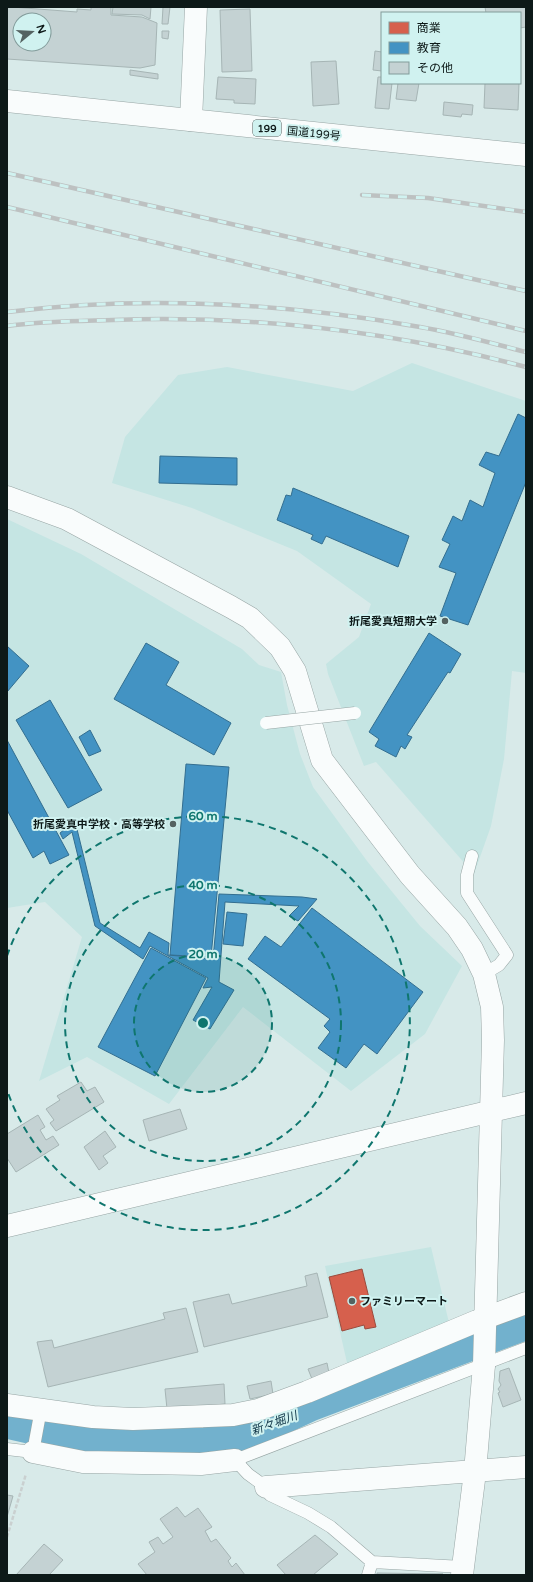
<svg xmlns="http://www.w3.org/2000/svg" width="533" height="1582" font-family="'Varela Round','Noto Sans JP',sans-serif">
<style>
.built{fill:#c5e5e3}
.water{fill:#72b1cd}
.shops{fill:#d6604d;stroke:#9a4b3d}
.schools{fill:#4393c3;stroke:#336e90}
.building{fill:#c4d2d3;stroke:#a6b5b5;fill-rule:evenodd}
.lines{fill:none;stroke-linecap:round;stroke-linejoin:round}
.lane-casing{stroke:#97a5a4;stroke-width:13}
.street-casing{stroke:#97a5a4;stroke-width:23}
.secondary-casing{stroke:#97a5a4;stroke-width:23}
.highway-casing{stroke:#97a5a4;stroke-width:23}
.path{stroke:#cad0d0;stroke-width:2.5;stroke-dasharray:4 2;stroke-linecap:butt}
.lane{stroke:#f9fcfc;stroke-width:12}
.street{stroke:#f9fcfc;stroke-width:22}
.secondary{stroke:#f9fcfc;stroke-width:22}
.highway{stroke:#f9fcfc;stroke-width:22}
.rail-casing{stroke:#bdc1c1;stroke-width:4.5}
.rail{stroke:#d0f2f0;stroke-width:3;stroke-dasharray:9;stroke-linecap:butt}
.lane-bridge-casing{stroke:#97a5a4;stroke-width:13;stroke-linecap:butt}
.lane-bridge{stroke:#f9fcfc;stroke-width:12}
.ring{fill:none;stroke:#0f766e;stroke-width:2;stroke-dasharray:7 5}
.poi-dot{fill:#546261;stroke:#d0f2f0;stroke-width:1.5}
.labels{text-anchor:middle;stroke-width:4;stroke-linejoin:round;paint-order:stroke}
.shield{fill:#d0f2f0;stroke:#485a59;stroke-width:1}
.shield-label{font-size:10px;font-weight:bold;fill:#0d1918}
.street-label{font-size:11px;fill:#0d1918;stroke:#d0f2f0}
.poi-label{font-size:11px;font-weight:bold;fill:#0d1918;stroke:#d0f2f0;text-anchor:end}
.water-label{font-size:12px;font-style:italic;fill:#0f3446;stroke:#d0f2f0}
.centre{fill:#0f766e;stroke:#d0f2f0;stroke-width:2}
.ring-label{font-size:12px;text-anchor:middle;font-weight:bold;fill:#0f766e;stroke:#d0f2f0;stroke-width:4;stroke-linejoin:round;paint-order:stroke}
</style>
<rect width="100%" height="100%" fill="#d8eae9"/>
<path class="built" d="M412,363L526,401V673L512,671L504,759L491,826L474,874L376,762L364,766L328,674L326,664L359,637L371,604L297,551L192,508L112,483L125,437L178,375L227,367L353,391Z
M7,519L81,554L242,649L259,665L281,672L287,705L300,754L313,787L367,861L420,926L462,966L425,1034L351,1091L243,1007L169,1104L87,1057L39,1081L82,937L45,902L7,908Z
M431,1247L450,1327L348,1367L325,1266Z"/>
<path class="water" d="M526,1309V1341L317,1420L274,1440L243,1451L210,1456L110,1457L38,1446L7,1439V1414L28,1419L203,1428L204,1424Z"/>
<path class="shops" d="M362,1269L376,1327L365,1329L364,1325L342,1331L329,1277Z"/>
<path class="schools" d="M518,414L526,418V482L468,625L440,616L456,573L439,567L450,544L442,540L453,516L462,521L470,500L483,507L495,473L479,465L486,452L499,456Z
M160,456L237,458V485L159,483Z
M293,488L409,536L398,567L326,536L322,544L311,539L313,535L277,520L286,495L291,496Z
M429,633L461,654L450,673L448,672L407,735L412,737L405,749L401,746L396,757L375,746L379,739L369,732Z
M146,643L179,662L166,685L231,723L214,755L114,699Z
M7,646L29,666L7,692Z
M50,700L102,790L68,808L16,720Z
M90,730L101,751L89,756L79,737Z
M7,740L69,855L50,864L44,851L33,858L7,810Z
M186,764L229,767L211,957L170,955Z
M75,821L100,923L140,948L149,932L169,943L168,955L213,959L219,894L302,897L317,899L298,921L289,916L299,906L225,902L219,982L234,990L210,1029L193,1020L212,987L203,988L208,978L150,946L143,959L95,926L72,832L63,839L60,833Z
M312,908L423,992L377,1054L364,1044L346,1068L318,1048L330,1032L324,1026L330,1019L248,959L265,936L281,947Z
M227,912L247,914L243,946L223,944Z
M151,948L206,978L155,1076L98,1047Z"/>
<path class="building" d="M12,7L77,12V9L91,10V7H111V15L142,17L157,23L155,65L140,68L7,59V8ZM20,20H44V44H20Z
M113,7H151L150,19L142,15L112,14Z
M163,7H170L168,24H162Z
M485,7H526V27L520,28V13H486Z
M250,9L252,71L222,72L220,10Z
M162,31H169L168,39L162,38Z
M375,51L382,52V71L373,70Z
M336,61L339,104L313,106L311,62Z
M130,70L158,74V79L130,75Z
M218,77L256,79L255,104L234,103V100L216,99Z
M378,77H382V83H392L389,109L375,108Z
M398,83H419L416,101L396,99Z
M485,83H519L518,110L484,108Z
M444,102L473,105L472,115L462,114L461,117L443,115Z
M81,1082L87,1091L95,1087L104,1102L56,1131L50,1123L54,1120L46,1109L60,1100L57,1096Z
M180,1109L187,1129L149,1141L143,1120Z
M38,1115L45,1127L40,1130L46,1140L53,1136L59,1145L16,1172L7,1158V1134Z
M105,1131L116,1147L103,1156L108,1163L99,1170L84,1147Z
M317,1273L328,1317L204,1347L193,1302L229,1294L232,1304L307,1286L305,1276Z
M186,1308L198,1352L48,1387L37,1342L52,1340L54,1348L165,1319L163,1313Z
M327,1363L329,1373L312,1379L308,1369Z
M509,1368L521,1400L503,1407L498,1393L500,1392L498,1389L501,1385L499,1381L500,1371Z
M271,1381L273,1394L250,1399L247,1386Z
M224,1384L225,1404L167,1409L165,1389Z
M7,1495L13,1496L7,1517Z
M177,1507L185,1517L198,1508L212,1527L205,1531L211,1542L216,1539L231,1558L228,1561L232,1567L236,1563L245,1575H147L138,1564L155,1552L149,1542L158,1537L163,1544L173,1537L160,1519Z
M315,1535L338,1554L313,1575H286L277,1565Z
M44,1544L63,1560L49,1575H16Z
M377,1573L443,1574L377,1575Z"/>
<g class="lines">
<defs>
<path id="lane" d="M472,856L467,875V893L507,955L499,965L484,974
M7,1449L33,1452L41,1409
M463,1567L372,1562L331,1527L308,1513L270,1495L266,1487L248,1474L235,1460L526,1348
M368,1575L372,1562"/>
<path id="street" d="M7,1405L93,1417L133,1419L233,1415L258,1410L307,1392L477,1321L526,1303
M33,1452L83,1462L201,1464L235,1460
M266,1487L526,1467
M462,1575L475,1472L484,1365"/>
<path id="secondary" d="M191,120L196,7
M7,497L67,519L231,607L250,618L280,647L295,671L322,760L410,875L457,927L472,949L484,974L492,1007L493,1040L484,1365
M7,1226L526,1103"/>
<path id="highway" d="M7,101L526,155"/>
</defs>
<use href="#lane" class="lane-casing"/>
<use href="#street" class="street-casing"/>
<use href="#secondary" class="secondary-casing"/>
<use href="#highway" class="highway-casing"/>
<path class="path" d="M7,1537L26,1474"/>
<use href="#lane" class="lane"/>
<use href="#street" class="street"/>
<use href="#secondary" class="secondary"/>
<use href="#highway" class="highway"/>
<defs>
<path id="rail" d="M7,173L526,291
M362,195L428,198L526,212
M7,207L526,331
M7,312C144,295 284,303 420,327C456,333 491,343 526,352
M7,326C42,321 78,321 113,320C252,315 391,331 526,367"/>
</defs>
<use href="#rail" class="rail-casing"/>
<use href="#rail" class="rail"/>
<defs>
<path id="lane-bridge" d="M266,723L355,713"/>
</defs>
<use href="#lane-bridge" class="lane-bridge-casing"/>
<use href="#lane-bridge" class="lane-bridge"/>
</g>
<circle cx="203" cy="1023" r="69" fill="#0f766e" fill-opacity=".12"/>
<g class="ring">
<circle cx="203" cy="1023" r="69"/>
<circle cx="203" cy="1023" r="138"/>
<path d="M7 956A207 207 0 1 1 7 1090"/>
</g>
<g class="poi-dot">
<circle cx="445" cy="621" r="4"/>
<circle cx="173" cy="824" r="4"/>
<circle cx="352" cy="1301" r="4"/>
</g>
<g class="labels">
<rect class="shield" x="253" y="120" width="28" height="16" rx="3"/>
<g class="shield-label">
<text x="267" y="132">199</text>
</g>
<g class="street-label">
<text transform="translate(314 133) rotate(6)" y="4">国道199号</text>
</g>
<g class="poi-label">
<text x="437" y="625">折尾愛真短期大学</text>
<text x="165" y="828">折尾愛真中学校・高等学校</text>
<text x="360" y="1305" text-anchor="start">ファミリーマート</text>
</g>
<g class="water-label">
<text transform="translate(274 1423) rotate(-20)" y="4">新々堀川</text>
</g>
</g>
<circle cx="203" cy="1023" r="6" class="centre"/>
<g class="ring-label">
<text x="203" y="820">60 m</text>
<text x="203" y="889">40 m</text>
<text x="203" y="958">20 m</text>
</g>
<rect width="533" height="1582" fill="none" stroke="#0d1918" stroke-width="16"/>
<rect x="381" y="12" width="140" height="72" fill="#d0f2f0" stroke="#829b9a"/>
<rect x="389" y="22" width="20" height="12" fill="#d6604d" stroke="#829b9a"/>
<text x="417" y="32" font-size="12" fill="#0d1918">商業</text>
<rect x="389" y="42" width="20" height="12" fill="#4393c3" stroke="#829b9a"/>
<text x="417" y="52" font-size="12" fill="#0d1918">教育</text>
<rect x="389" y="62" width="20" height="12" fill="#c4d2d3" stroke="#829b9a"/>
<text x="417" y="72" font-size="12" fill="#0d1918">その他</text>
<g transform="translate(32 32) rotate(72)"><circle r="19" fill="#d0f2f0" stroke="#829b9a"/>
<path d="M0-3L7 15L0 10L-7 15Z" fill="#546261"/>
<text y="-6" font-size="11" font-weight="bold" text-anchor="middle" fill="#0d1918">N</text>
</g>
</svg>
